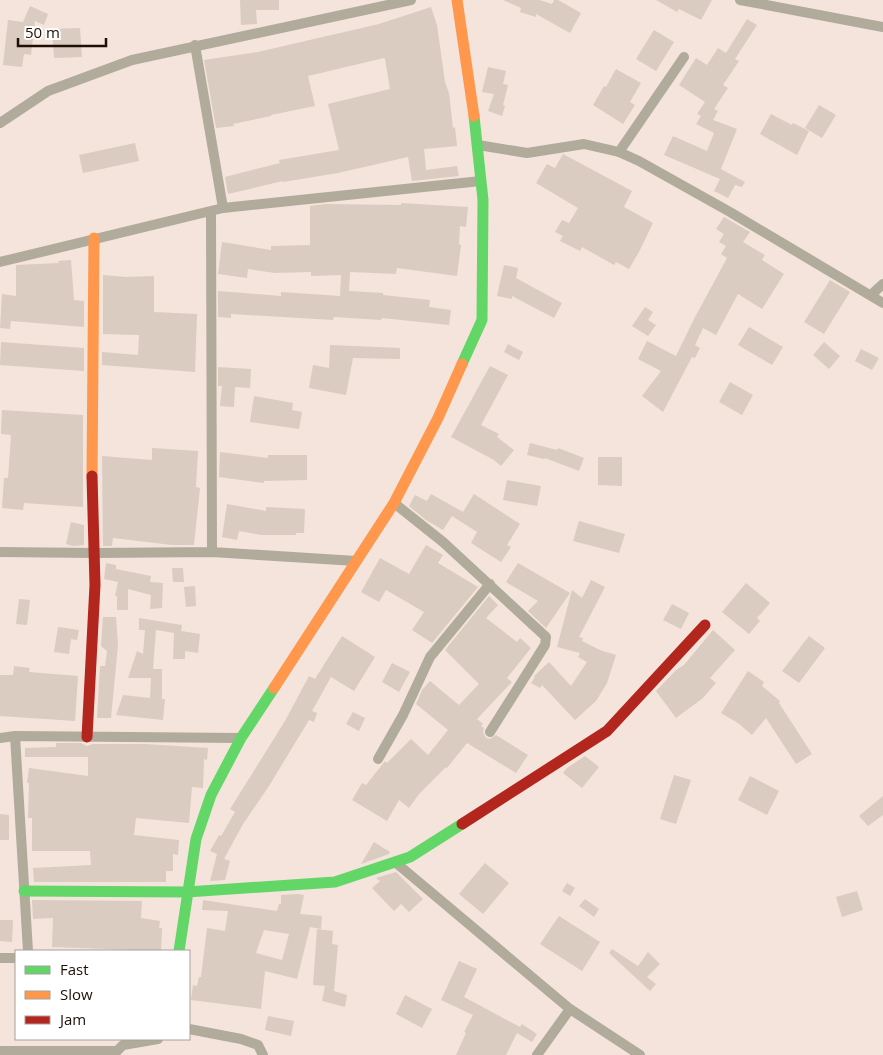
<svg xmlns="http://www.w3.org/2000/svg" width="883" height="1055" font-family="'Open Sans',sans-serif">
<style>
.building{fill:#daccc1;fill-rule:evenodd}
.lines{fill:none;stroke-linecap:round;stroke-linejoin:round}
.street{stroke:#b1ab9b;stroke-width:10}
.fast{stroke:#63d668;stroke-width:11}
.slow{stroke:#ff974d;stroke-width:11}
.jam{stroke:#b3261e;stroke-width:11}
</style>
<rect width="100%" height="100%" fill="#f4e4dc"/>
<path class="building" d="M240,0H279V10H256L257,24L241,25Z
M503,0H539L552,4L554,0H558L581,13L570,33L536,14V17L520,12L521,8Z
M656,0H712L701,20L679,9L677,12Z
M30,6L48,14L44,25L35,21L31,55L24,54L22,67L3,65L8,20L23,22Z
M431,7L437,25L445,82L449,93L453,128L455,127L457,146L424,149L426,170L457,166L459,176L412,181L408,157L338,173L283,182V181L228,194L225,177L280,163L279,160L339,150L328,104L390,89L385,59L384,58L308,76L315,106L271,115V116L233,124L234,126L216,128L204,60L258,52L301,42L379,24Z
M747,19L757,25L735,59L739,61L723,85L728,88L714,109L718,111L713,120L737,129L721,169L745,182L742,187L735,185L728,198L714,191L720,179L664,155L673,136L707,151L714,133L696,124L701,116L697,114L705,102L679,85L696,58L707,65L718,48L726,53Z
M80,28L82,57L54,58L52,29Z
M654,30L674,42L656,71L636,59Z
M488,67L506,71L503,84L508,85L503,105L505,106L502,116L488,111L494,94L482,92Z
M616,69L641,83L630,102L635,105L623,124L593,105L604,86L606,87Z
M819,105L836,115L822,138L805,128Z
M771,114L792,125L793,123L809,131L797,155L760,134Z
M135,143L139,161L83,173L79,155Z
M563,154L632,191L624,207L653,223L639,252L629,269L616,262L614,265L582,247L580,251L560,241L563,236L555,232L562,220L569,223L578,208L536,183L547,164L555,168Z
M401,203L468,207L466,227L460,226L459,244L461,245L457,276L397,268L396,274L350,272L349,291L383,293V295L430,300L429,307L451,310L449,325L382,318L381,320L334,317L333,320L231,314V318L218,317V291L281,296V292L340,296L341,275L311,276V272L275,273L248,269L247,278L218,274L222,242L271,250V246L310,245V206L325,204L401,205Z
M724,217L750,232L743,242L765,255L762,260L784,274L762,309L738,294L716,335L703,328L695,345L700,348L695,358L692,357L663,412L642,396L661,371L638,359L647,341L676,356L694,319L727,258L721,254L726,246L719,242L724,234L716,229Z
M71,260L74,300L84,301V327L11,321L10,329L0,328L2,294L16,296V265L59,263L58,261Z
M504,265L518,268L516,278L562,303L554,318L512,296V299L497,296Z
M103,275L126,277L154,276V312L197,314L195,372L102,365V352L138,355L139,335L103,334Z
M830,280L850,292L824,334L804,322Z
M645,307L653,312L648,320L656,325L648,336L632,326Z
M749,327L783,347L772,365L738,345Z
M1,342L84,348V371L0,365Z
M824,342L840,356L829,369L813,355Z
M508,344L523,352L519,360L504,352Z
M330,345L400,348V359L353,358L346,395L309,388L313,365L329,368Z
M861,349L879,358L872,370L855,361Z
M490,366L508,375L481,425L499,434L497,437L514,450L501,466L494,460L451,437Z
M218,367L251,369L250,388L235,387L234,407L220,406L222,386H218Z
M730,382L753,395L742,415L719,402Z
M254,396L293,403L292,410L302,412L299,429L250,422Z
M2,410L83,415V507L24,503L23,510L2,508L4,478H8L11,435L1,434Z
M530,443L557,450L558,448L584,458L579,471L545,458L544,459L527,455Z
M152,448L198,451L196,487L200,488L194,545H172L113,538L112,546H103L102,456L152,460Z
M220,452L268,458V455H307V480L264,481V483L219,477Z
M598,457H622V486L598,485Z
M507,480L541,486L537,506L503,500Z
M431,494L463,512L474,494L520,524L507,545L511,547L501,562L471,543L477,532L452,516L443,530L426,520L409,506L415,495L427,501Z
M227,504L266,511V507L305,509L304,533H296V535H261L239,531L237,540L222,537Z
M579,521L625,534L619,553L573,541Z
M71,522L84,525V545L73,546L66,544Z
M426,545L443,555L438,563L478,587L432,643L412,630L424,612L386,590L379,602L361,592L380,558L409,574Z
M106,563L116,565V569L151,576L150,582L163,583L162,608L150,609L151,595L128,589V610H117V596H115L118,582L104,579Z
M518,563L570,593L546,628L528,611L538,601L506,582Z
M172,568H183L184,582H173Z
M591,580L605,587L579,637L583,638L582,641L600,650L616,655L607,683L596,701L575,720L542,685L540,688L531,683L535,677L534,676L549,662L571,686L587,662L578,657L580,653L557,647L572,590L582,598Z
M746,583L770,603L757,618L760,621L749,634L722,612Z
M195,586L196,606L186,607L184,587Z
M489,596L498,605L486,618L517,642L520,638L531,648L507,678L512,682L477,719L483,724L481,726L484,728L483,732L486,738L490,739L496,735L528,755L516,773L467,743L447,768L446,767L419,794L409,808L399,800L387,821L352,800L362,783L366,785L385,761L387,763L411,739L428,755L448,730L416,704L422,690L430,681L459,705L479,684L445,650Z
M19,599L30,600L27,625L16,624Z
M672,604L689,613L681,629L663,620Z
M103,617H116L118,645L111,718H97L100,666H105L107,651L101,646Z
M139,618L182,625L181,631L200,634L198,653L185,651V659H173L174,633L156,630L153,669H162V699H165L163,720L116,715L123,695L150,698L151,678H128L137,651L143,654L145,630H139Z
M58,627L79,630L77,640L71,639L69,654L54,652Z
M713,630L735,650L710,678L716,683L703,698L676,718L656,691L676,670L684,665Z
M342,636L375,657L354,691L331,677L312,711L317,713L314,722L309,720L269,786L243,824L224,859L230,861L225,880L210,881L217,854L210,851L219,835L221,836L235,812L230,809L285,721L309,676L315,679Z
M809,636L825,648L799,683L782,671Z
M392,663L410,672L399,692L382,682Z
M14,666L30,668L29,672L78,676L75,721L0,716V675H13Z
M748,671L764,682L762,686L780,701L779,703L812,754L796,764L766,718L752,735L738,723L721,713Z
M353,712L365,718L359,731L346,724Z
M56,743H81L87,746L93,744H145L208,748L207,760L204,759L203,788L192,787L189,823L136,818L134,835L179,840L178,855L173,854V871H166V882H34L33,868L91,865L90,851H32V818H28L29,783H27L29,768L88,776V757H25V748L56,747Z
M585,756L599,767L582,788L563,773L567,768Z
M674,775L691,780L676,824L660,819Z
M750,776L779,791L767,815L738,800Z
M883,796V815L868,826L859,816Z
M0,814L9,815V840H0Z
M374,842L390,852L389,854L361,864Z
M485,863L509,883L483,914L459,894Z
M396,872L423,899L409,912L401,904L394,911L372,888L380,881L376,878Z
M567,883L575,888L570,896L562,891Z
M857,891L863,910L842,917L836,897Z
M298,894L304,895L300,914L322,916L321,929L310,927L297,979L265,971L261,1009L191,1000L193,985L197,986L199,977H201L207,928L225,931L228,911L202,910L203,900L277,911L279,904H281V895ZM264,930L289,934L282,960L256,953Z
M585,899L599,909L594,917L579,906Z
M32,900L142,901L141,918L160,921L159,928H162L161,951L52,947L53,918L33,919Z
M559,916L600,942L582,971L540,944Z
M0,920H13L12,942L0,941Z
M317,929L333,931L332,944L338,945L334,991L347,995L345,1007L322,1001L325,986L313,985Z
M612,949L638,966L648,952L660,964L647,977L656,984L650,991L609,953Z
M459,961L477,969L464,997L520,1027L522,1024L537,1034L532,1042L517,1033L506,1055H456L466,1033L464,1032L473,1015L441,1000Z
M405,995L432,1009L422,1028L396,1014Z
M268,1016L294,1021L291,1036L265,1030Z"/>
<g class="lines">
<path class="street" d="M740,0L883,27
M195,45L223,208
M0,123L48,91L132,60L411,0
M478,145L527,153L584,144L619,152L639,161L730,212L883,303
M619,152L684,57
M211,211L212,552
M0,262L223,208L481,181
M871,295L883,284
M394,503L443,542L546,637L545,645L490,732
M0,552L94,553L212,552L356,561
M15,736L28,951
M0,738L15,736L241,738
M378,759L403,715L430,657L490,584
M395,862L570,1009L640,1055
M0,958H16
M189,1029L241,1039L258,1045L263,1055
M0,1051H115
M113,1055L123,1045L158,1039
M537,1055L570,1009"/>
<path class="fast" d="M462,364L482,320L483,200L474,116
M24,891L187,892L335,882L410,857L462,824
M179,951L196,839L211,795L241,738L274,688"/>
<path class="slow" d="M457,0L474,116
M92,476L94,238
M274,688L394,503L438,418L462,364"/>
<path class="jam" d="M87,737L95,585L92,476
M462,824L607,731L705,625"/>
</g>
<rect x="15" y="950" width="175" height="90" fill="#ffffff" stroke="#a59f9b"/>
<rect x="25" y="966" width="25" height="8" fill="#63d668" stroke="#a59f9b"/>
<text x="60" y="975" font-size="15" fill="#1f0e06">Fast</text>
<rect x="25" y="991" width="25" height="8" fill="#ff974d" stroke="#a59f9b"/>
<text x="60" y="1000" font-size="15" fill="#1f0e06">Slow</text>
<rect x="25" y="1016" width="25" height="8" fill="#b3261e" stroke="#a59f9b"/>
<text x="60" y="1025" font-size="15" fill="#1f0e06">Jam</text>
<path d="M18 38v8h88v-8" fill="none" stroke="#1f0e06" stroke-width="2.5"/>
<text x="25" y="38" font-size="15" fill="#1f0e06" stroke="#ffffff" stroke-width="4" paint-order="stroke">50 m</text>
</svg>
